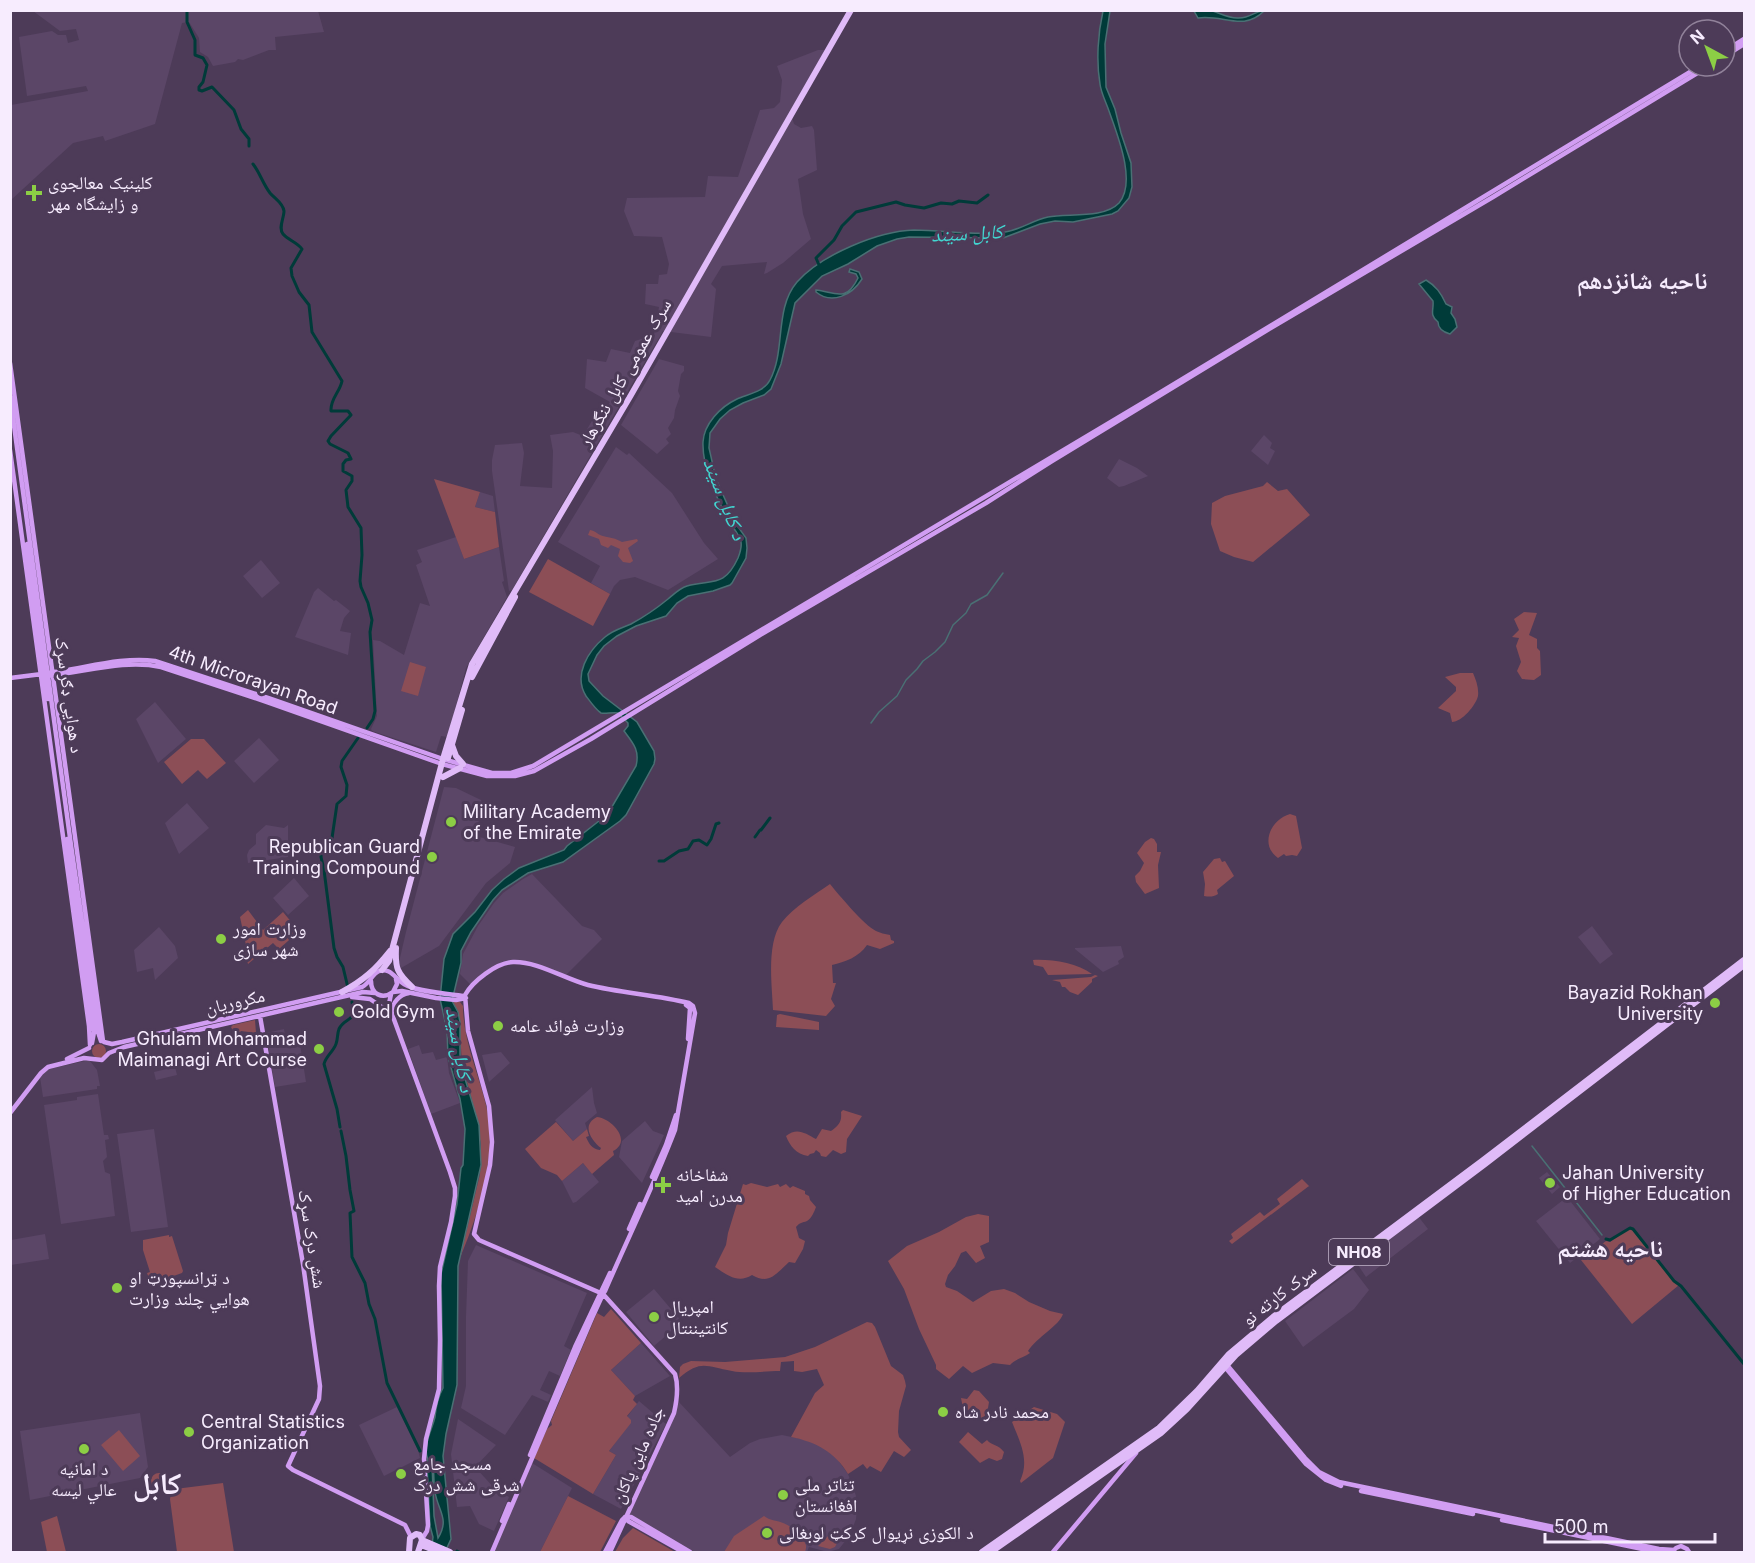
<svg xmlns="http://www.w3.org/2000/svg" width="1755" height="1563" font-family="Inter,'Noto Naskh Arabic',sans-serif">
<style>
.built{fill:#5b4667}
.green{fill:#8c4e56}
.water{fill:#003b39;stroke:#4a7074;stroke-width:1.5;fill-rule:evenodd}
.lines{fill:none;stroke-linecap:round;stroke-linejoin:round}
.stream{stroke:#4a7074;stroke-width:1.5}
.canal{stroke:#003b39;stroke-width:3}
.major{stroke:#d19df2;stroke-width:4.5}
.highway{stroke:#e0bbf8;stroke-width:6}
.poi-dot{fill:#8cce45;stroke:#4d3b58;stroke-width:2}
.labels{text-anchor:middle;stroke-width:6;stroke-linejoin:round;paint-order:stroke}
.shield{fill:#4d3b58;stroke:#c4b7cc;stroke-width:1.5}
.shield-label{font-size:16px;font-weight:bold;fill:#f7ecfe}
.poi-label{font-size:18px;fill:#f7ecfe;stroke:#4d3b58;text-anchor:start}
.street-label{font-size:18px;fill:#f7ecfe;stroke:#4d3b58}
.water-label{font-size:20px;font-style:italic;fill:#42d6d1;stroke:#4d3b58}
.district-label{font-size:24px;font-weight:bold;fill:#f7ecfe;stroke:#4d3b58}
.town-label{font-size:30px;font-weight:bold;fill:#f7ecfe;stroke:#4d3b58}
</style>
<rect width="100%" height="100%" fill="#4d3b58"/>
<path class="built" d="M257,10L258,12L318,11L324,32L275,37L276,50H269L243,60L238,59L235,62L213,66L208,57L200,52L199,38L189,22L182,23L155,124L105,141L103,136L73,143L11,200V105L88,91L86,86L27,96L19,37L52,31L58,35H66L68,43L79,40L76,29L60,31L33,11Z
M818,50H825L790,111L794,124L801,128L812,126L814,130L817,170L798,179L803,214L811,239L783,263L767,273L764,274L767,262L722,266L711,284L716,289L711,337L663,331L512,590L509,591L492,471V460L495,445L522,443L524,453L520,486L552,488L553,451L550,435L573,432L583,436L599,409L604,412L610,402L585,388L587,359L606,362L611,349L630,353L635,341L654,335L659,307L645,304L646,284H658L659,275L667,274L669,264L662,237L634,236L624,211L627,198L705,197L708,176L738,177L760,110L774,108L780,102L782,80L777,66Z
M659,359L684,366V371L681,374L678,391L680,396L675,410L674,418L668,428L671,434L666,439L669,443L657,454L621,425Z
M1264,435L1272,443L1270,448L1275,451L1268,465L1251,451Z
M616,447L627,455L629,453L672,493L704,543L718,559L668,590L635,577L620,580L614,586L610,594L591,583L600,566L558,542Z
M1119,459L1137,468L1148,476L1124,486L1119,487L1107,478Z
M480,492L493,496L495,512L475,507Z
M456,537L464,559L499,547L504,581L502,582L507,597L466,668L448,737L441,736L436,752L372,731L371,729L377,716L373,640L380,641L404,655L420,603L430,606L416,565L422,562L417,550Z
M261,560L280,583L262,598L243,576Z
M318,588L334,601L336,600L350,611L344,618L340,631L351,633L348,655L295,637L314,592Z
M155,702L186,739L158,763L136,719Z
M259,738L279,760L254,783L234,761Z
M444,787L456,788L481,800L482,803L476,836L515,847L510,863L486,883L439,946L401,968L399,962L406,932Z
M187,803L209,828L179,854L165,823Z
M266,825L284,828L288,825V857L248,863L247,855L249,850L256,844V834Z
M532,874L582,926L594,930L602,939L566,975L513,960L504,961L493,967L471,985L460,974L463,954L478,926L494,903L503,893L523,879Z
M294,878L309,896L288,915L273,898Z
M1592,926L1613,954L1600,964L1578,937Z
M159,927L175,946L178,958L155,980L153,968L137,972L134,950Z
M1121,946L1124,957L1118,961L1119,964L1103,972L1075,949V948Z
M284,1029L287,1046L300,1044L306,1082L275,1087L266,1033Z
M419,1045L422,1054L433,1052L436,1060L447,1057L449,1073L460,1103L431,1114L408,1049Z
M501,1052L510,1063L489,1082L482,1055Z
M85,1061H90L97,1070L100,1086H97V1089L43,1097L40,1077L45,1070Z
M175,1067L177,1075L156,1080L154,1072Z
M592,1087L594,1103L597,1113L585,1123L587,1129L573,1141L555,1120Z
M98,1094L104,1135H108L109,1139L105,1140L107,1157L103,1161L105,1172L110,1174L115,1216L61,1224L44,1105L77,1100V1097Z
M645,1121L653,1131L664,1135L642,1183L619,1157L622,1141Z
M154,1129L168,1227L131,1232L117,1134Z
M583,1163L599,1182L576,1202L573,1203L562,1181Z
M1547,1172L1560,1187L1552,1194L1539,1178Z
M1567,1197L1600,1239L1570,1263L1536,1221Z
M1418,1216L1428,1229L1366,1277L1356,1262Z
M45,1234L49,1259L11,1265V1240Z
M476,1245L587,1293L564,1346L571,1350L560,1376L549,1371L540,1390L551,1395L548,1402L532,1395L505,1435L461,1408L466,1386V1317L468,1261Z
M1353,1269L1369,1290L1354,1309L1303,1347L1285,1321Z
M654,1289L682,1322L654,1346L626,1312Z
M641,1343L670,1376L635,1396L611,1370Z
M639,1401L666,1424L621,1509L593,1494L616,1455L609,1451L630,1423L627,1417Z
M678,1401L730,1457L750,1443L760,1439L782,1435L806,1440L818,1444L835,1456L848,1474L854,1490L856,1496L854,1500L857,1508L856,1519L850,1535L839,1549L828,1552L809,1547L807,1552H683L628,1521L625,1517Z
M397,1407L418,1450L420,1458L384,1476L359,1425Z
M140,1413L148,1467L140,1478L30,1500L20,1431Z
M458,1419L496,1445L475,1467L496,1490L509,1497L494,1531L479,1524L470,1506L457,1507L451,1454Z
M532,1463L572,1488L540,1552H493Z"/>
<path class="green" d="M434,479L480,492L475,507L495,512L499,547L464,559Z
M1267,482L1278,491L1287,489L1310,515L1253,562L1234,557L1220,551L1211,524L1212,503L1225,496L1263,486Z
M590,530C596,531 598,535 603,536C611,538 615,538 622,542L637,539L638,541L628,548L633,561L630,563L623,562L618,556L620,549L611,545L608,548L601,545L599,539L588,535Z
M548,559L610,594L593,626L529,592Z
M1524,612L1537,613L1529,635L1537,639V648L1540,651L1541,675L1534,680L1522,679L1517,671L1521,662L1516,646L1519,638L1512,637L1519,630L1514,619Z
M410,662L426,667L418,696L401,691Z
M1460,673H1473C1476,680 1479,688 1478,696C1476,705 1462,722 1452,722L1450,713L1438,708L1456,691V687L1445,677Z
M191,739H204L226,763L207,779L198,770L182,784L164,762Z
M1290,814L1296,816L1302,848L1297,856L1292,855L1286,856L1284,854L1278,858C1259,845 1271,819 1290,814Z
M1151,838L1154,839L1157,844V852H1161L1158,865L1159,888L1145,894L1136,882L1135,876L1140,871L1144,863L1137,853L1145,842Z
M1220,858L1222,862L1225,861L1234,876L1217,890L1218,894C1213,897 1210,897 1204,896L1205,884L1203,872L1214,859Z
M830,884C839,895 864,925 876,931C880,933 885,934 890,935L891,940L894,941V943L880,949L867,945C859,957 845,962 832,965L833,983H836L831,999L835,1006L826,1016L773,1010C772,985 766,943 782,922C794,907 814,895 830,884Z
M248,910L263,930L283,912L293,924L297,933L279,949L273,943L248,964L244,950L246,945L240,917Z
M1033,960C1051,959 1077,963 1092,974L1048,975L1043,967L1034,965Z
M1095,975L1098,976L1092,979V982L1078,995L1070,992L1065,987H1062L1060,982L1052,980L1091,977Z
M452,1001L460,1002L463,1006C463,1040 478,1072 486,1105C498,1154 479,1213 460,1258L480,1174L481,1144L471,1096L462,1064L459,1016Z
M780,1014L819,1022V1030L776,1027L777,1015Z
M255,1020L256,1033L241,1031L237,1035H235L231,1027L233,1025Z
M92 1051a7 7 0 1 1 14 0a7 7 0 1 1-14 0Z
M843,1110L862,1116L847,1139L846,1152L841,1154L833,1150L826,1157L821,1156L820,1153L816,1150L814,1153L810,1154L808,1156C796,1154 790,1146 786,1136C797,1127 805,1133 816,1139L822,1129L831,1131C839,1125 842,1122 841,1112Z
M597,1117C611,1118 633,1141 613,1151L614,1155L592,1174L583,1163L562,1181L557,1175L541,1168L525,1149L556,1122L573,1141L587,1129L589,1136L586,1137C589,1144 592,1149 600,1150L601,1148C591,1140 581,1125 597,1117Z
M1302,1179L1310,1187L1309,1186L1232,1244L1229,1241L1233,1238L1231,1234L1260,1212L1264,1216L1280,1204L1277,1199Z
M751,1183L767,1187L778,1184L780,1187L786,1184L790,1188L793,1186L805,1191V1194L809,1196L810,1200L816,1207C814,1212 812,1218 807,1221C802,1223 800,1222 796,1227L799,1238L805,1241L803,1249L795,1263L789,1262C776,1274 769,1285 752,1275C738,1284 727,1275 715,1267L726,1245L728,1233L743,1184L746,1185Z
M978,1214L989,1216V1242L980,1246L985,1258L976,1263L966,1251L961,1253L955,1266L948,1275L945,1284L946,1287L957,1291L973,1302L991,1291L1004,1289L1015,1293L1029,1302L1050,1311L1063,1314C1059,1326 1037,1337 1028,1351L1030,1353C1023,1358 1015,1359 1010,1365L993,1363L972,1373L963,1366L949,1379L936,1369V1365L919,1329L904,1289L888,1261L907,1246L939,1232L966,1217Z
M1628,1229L1632,1230L1673,1281L1679,1285L1632,1324L1581,1260L1606,1241L1610,1242Z
M169,1235V1237L172,1236L183,1271L182,1273L151,1284L147,1273L150,1272L143,1250V1240Z
M611,1309L641,1343L611,1370L635,1396L633,1400L637,1404L627,1416L631,1420V1423L609,1451L616,1455L593,1494L534,1458L547,1429L552,1425L551,1421L597,1313L604,1317Z
M867,1322L872,1323L875,1327L891,1366L903,1375L905,1381L906,1386L899,1411L898,1432L899,1437L911,1450L904,1457L894,1451L881,1472L870,1466L867,1469L863,1464L848,1474C835,1452 816,1442 791,1437L815,1393L824,1385L817,1369L802,1372L794,1371V1361L781,1362L780,1371C765,1371 747,1374 732,1371C706,1367 702,1359 679,1378L680,1367L683,1364L691,1361L725,1362L785,1357L815,1347Z
M974,1390L979,1391L989,1402L987,1414L982,1418L963,1408L961,1398L967,1399Z
M1034,1407L1057,1414L1065,1422L1053,1458L1021,1483L1020,1481C1030,1460 1020,1442 1012,1422Z
M119,1430L140,1456L123,1471L101,1445Z
M968,1432L982,1444L987,1440C992,1446 998,1444 1004,1452L1002,1459L997,1461L989,1458L980,1463L959,1442Z
M151 1481a8 8 0 1 1 16 0a8 8 0 1 1-16 0Z
M223,1483L234,1552H177L170,1499L171,1494L175,1489Z
M568,1496L616,1521L600,1552H540Z
M57,1516L66,1552H47L41,1522Z
M764,1516C770,1521 776,1520 783,1523C790,1525 802,1536 805,1543C807,1546 806,1549 805,1552H724L734,1536Z
M633,1528L675,1552H676H615L623,1538Z
M830,1534L833,1536L837,1543L835,1547L830,1549L818,1546Z"/>
<path class="water" d="M1103,11H1110L1105,44L1106,87L1115,109L1121,133L1131,163L1132,187L1129,198L1118,211L1112,214L1073,222L1055,221L1040,224L1003,238L909,237L897,239L877,246L848,264L822,276L795,303L781,364L771,389L764,395L743,403L730,410L720,419L710,433L709,448L716,479L736,524L746,538L747,548L746,558L732,583L730,585L713,591L688,596L677,603L666,616L636,626L617,636L604,646L597,655L588,674L589,681L603,696L637,722L654,751L655,759L654,764L626,815L620,821L563,862L528,873L502,890L493,900L471,932L461,951V963L452,1001L458,1012L460,1022V1055L463,1072L479,1125L481,1165L458,1266L457,1385L446,1434L443,1456L451,1539L445,1552H427L432,1545L433,1537L430,1526L427,1466L428,1460C422,1446 432,1430 435,1417C436,1406 438,1397 443,1388L441,1274L457,1204L461,1168L463,1165L465,1129L460,1099L448,1057L447,1030L440,999L444,959L453,934L475,912L492,890L504,879L519,868L564,850L567,846L604,817L613,805L636,766C640,750 633,743 624,731L628,726V723L618,713C613,712 605,714 601,713C596,710 589,700 586,696C573,675 588,651 605,637C613,630 622,628 631,624C644,617 657,608 668,599C674,594 680,588 687,586C713,579 724,588 738,558C740,553 742,548 741,542C739,533 731,526 727,518C716,496 702,467 703,442C704,424 720,407 737,399C748,394 764,392 770,380C786,350 774,309 797,282C821,255 878,231 914,230C944,230 975,236 1005,232C1020,230 1033,220 1048,217C1067,213 1104,219 1119,203C1137,182 1117,134 1109,111C1106,102 1101,93 1100,84C1096,61 1098,33 1103,11ZM432,1463C435,1472 433,1483 435,1492C438,1511 450,1519 438,1538L434,1516Z
M1194,11C1199,11 1205,10 1209,10C1218,12 1227,18 1237,18C1251,19 1255,10 1264,11C1243,32 1223,14 1198,18Z
M850,269L859,272L862,279C852,295 832,305 816,292V290C835,292 846,303 858,278L856,274L849,272Z
M1426,280C1436,286 1441,293 1446,304L1452,307L1451,313L1455,319L1457,327L1450,334C1443,332 1438,329 1438,322C1429,315 1434,310 1433,301L1419,284Z"/>
<g class="lines">
<path class="stream" d="M871,723L879,712L897,696L906,680L917,669L923,661L935,652L945,642L953,625L966,613L971,604L987,595L1003,573
M1532,1146L1602,1235"/>
<path class="canal" d="M187,10V22L195,40V55L203,58L207,65L203,82L199,87V90L202,91L212,87L234,110L241,129L249,139V146
M253,164C260,173 263,184 270,193C275,199 283,203 284,211C284,218 278,228 283,234C288,240 297,242 302,249L291,268L292,276L299,292L309,305L312,332L342,381C340,392 330,399 331,411H348L351,415L331,436L328,441L330,444L348,453L351,459L346,460L343,464V471L352,476V481L346,490L348,507L361,528L362,555L360,581L361,587L368,603L372,620L370,632L375,711L373,719L367,728
M819,265L816,258L834,240L842,226L856,212L896,202L905,205L924,208L941,203L952,204L959,201L977,203L988,195
M761,830L770,818
M755,837L760,830
M659,861H664L679,851L688,849L693,841L699,840L707,845L711,839L716,824L719,823
M348,988L343,967L337,957L334,948L324,870L321,857L322,846L332,838L337,804L346,796L347,785L341,767L342,761L358,738
M340,1127L337,1109L324,1064C326,1056 333,1052 336,1044C338,1039 337,1034 339,1029C345,1016 357,1024 352,1002
M341,1131L346,1156L350,1190L354,1211L350,1213L352,1257L365,1283L369,1304L375,1319L387,1383L420,1451
M1606,1239L1610,1240L1630,1228L1633,1229L1674,1281L1681,1286L1744,1364
M457,1551L459,1552"/>
<path class="major" d="M1725,51L1744,39
M1725,56L1744,44
M10,363L103,1041
M10,396L71,845L98,1032L101,1041
M10,450L89,1026L90,1045
M27,544L48,699
M45,673C80,670 120,656 155,661L271,699L443,759L492,773H511L533,766L1151,398L1700,66
M45,676C83,673 123,659 161,667L267,702L442,764L487,776H515L534,771L591,739L760,635L986,503L1052,461L1269,329L1493,197L1709,66
M10,678L42,674
M67,839L94,1032L92,1043
M371,981C371,994 382,1000 393,992L397,984L396,979
M393,992L402,991L436,998L456,1000L466,998
M391,994L389,1004L392,1014L450,1172L455,1188V1196L451,1222L440,1267L439,1286L440,1340L439,1389L426,1439L424,1459L428,1525L427,1531L422,1539
M352,997L370,999L392,1014
M686,1005L690,1008L688,1039
M392,1012C393,1002 399,995 409,993
M260,1016L303,1264L320,1386L319,1399L288,1466L293,1470L405,1525L411,1537
M104,1042L112,1044L122,1042L362,987C370,983 372,974 379,971C391,967 395,979 404,984C417,992 449,994 465,996
M67,1059L89,1048
M10,1113L41,1073L48,1067L84,1058L102,1060L109,1053L124,1047L363,992L375,993
M652,1177L666,1145L676,1115
M629,1229L640,1204
M1227,1365L1305,1458L1319,1472L1339,1482L1659,1549L1674,1550
M1225,1367L1306,1464L1326,1480L1341,1486
M530,1455L575,1347L610,1273
M1361,1491L1473,1514
M625,1517H631L690,1552
M625,1517L628,1521L683,1552
M1502,1520L1657,1552
M502,1521L509,1504
M1673,1551L1676,1548L1681,1546L1687,1549L1689,1552
M492,1552L592,1318L603,1294L605,1291C628,1238 654,1185 675,1130L695,1013L693,1006L689,1003C656,995 621,993 588,985C565,979 537,961 513,962C496,963 473,981 465,995L468,1031L489,1106L492,1142L490,1165L474,1234L479,1240L603,1294L675,1374C679,1387 677,1400 674,1413L610,1552
M605,1552L622,1520L625,1517
M1053,1552L1136,1453"/>
<path class="highway" d="M472,677L515,597
M452,745L456,756L463,764
M448,758L462,710
M443,777L460,768
M396,948C395,968 397,973 412,987
M382,970L389,961L443,759L472,664L631,395L851,10
M342,992C364,980 375,970 390,951
M422,1540L450,1552
M421,1545L439,1552
M409,1552L410,1538L416,1534L420,1535L422,1540L418,1552
M982,1552L1159,1428L1197,1391L1229,1354L1273,1317L1482,1161L1744,960
M991,1552L1161,1433L1187,1409L1236,1355L1276,1321L1485,1164L1744,965"/>
</g>
<g class="poi-dot">
<path d="M31 184h6v6h6v6h-6v6h-6v-6h-6v-6h6z"/>
<circle cx="451" cy="822" r="6"/>
<circle cx="432" cy="857" r="6"/>
<circle cx="221" cy="939" r="6"/>
<circle cx="1715" cy="1003" r="6"/>
<circle cx="339" cy="1012" r="6"/>
<circle cx="498" cy="1026" r="6"/>
<circle cx="319" cy="1049" r="6"/>
<circle cx="1550" cy="1183" r="6"/>
<path d="M660 1176h6v6h6v6h-6v6h-6v-6h-6v-6h6z"/>
<circle cx="117" cy="1288" r="6"/>
<circle cx="654" cy="1317" r="6"/>
<circle cx="943" cy="1412" r="6"/>
<circle cx="189" cy="1432" r="6"/>
<circle cx="84" cy="1449" r="6"/>
<circle cx="401" cy="1474" r="6"/>
<circle cx="783" cy="1495" r="6"/>
<circle cx="767" cy="1533" r="6"/>
</g>
<g class="labels">
<rect class="shield" x="1329" y="1239" width="60" height="26" rx="4.5"/>
<g class="shield-label">
<text x="1359" y="1258">NH08</text>
</g>
<g class="poi-label">
<text x="48" y="189">کلینیک معالجوی<tspan x="48" dy="21">و زایشگاه مهر</tspan></text>
<text x="463" y="818">Military Academy<tspan x="463" dy="21">of the Emirate</tspan></text>
<text x="420" y="853" text-anchor="end">Republican Guard<tspan x="420" dy="21">Training Compound</tspan></text>
<text x="233" y="935">وزارت امور<tspan x="233" dy="21">شهر سازی</tspan></text>
<text x="1703" y="999" text-anchor="end">Bayazid Rokhan<tspan x="1703" dy="21">University</tspan></text>
<text x="351" y="1018">Gold Gym</text>
<text x="510" y="1032">وزارت فوائد عامه</text>
<text x="307" y="1045" text-anchor="end">Ghulam Mohammad<tspan x="307" dy="21">Maimanagi Art Course</tspan></text>
<text x="1562" y="1179">Jahan University<tspan x="1562" dy="21">of Higher Education</tspan></text>
<text x="676" y="1181">شفاخانه<tspan x="676" dy="21">مدرن امید</tspan></text>
<text x="129" y="1284">د ټرانسپورټ او<tspan x="129" dy="21">هوایي چلند وزارت</tspan></text>
<text x="666" y="1313">امپریال<tspan x="666" dy="21">کانتیننتال</tspan></text>
<text x="955" y="1418">محمد نادر شاه</text>
<text x="201" y="1428">Central Statistics<tspan x="201" dy="21">Organization</tspan></text>
<text x="413" y="1470">مسجد جامع<tspan x="413" dy="21">شرقی شش درک</tspan></text>
<text x="84" y="1475" text-anchor="middle">د امانیه<tspan x="84" dy="21">عالي لیسه</tspan></text>
<text x="795" y="1491">تئاتر ملی<tspan x="795" dy="21">افغانستان</tspan></text>
<text x="779" y="1539">د الکوزی نړیوال کرکټ لوبغالی</text>
</g>
<g class="street-label">
<text transform="translate(625 373) rotate(-60)" y="6">سرک عمومی کابل ننگرهار</text>
<text transform="translate(253 680) rotate(19)" y="6">4th Microrayan Road</text>
<text transform="translate(69 695) rotate(82)" y="6">د هوایی ډګر سړک</text>
<text transform="translate(235 1002) rotate(-13)" y="6">مکروریان</text>
<text transform="translate(312 1239) rotate(81)" y="6">شش درک سړک</text>
<text transform="translate(1279 1295) rotate(-38)" y="6">سرک کارته نو</text>
<text transform="translate(638 1455) rotate(-66)" y="6">جاده ماین پاکان</text>
</g>
<g class="water-label">
<text transform="translate(967 233) rotate(-3)" y="7">کابل سيند</text>
<text transform="translate(725 499) rotate(69)" y="7">د کابل سيند</text>
<text transform="translate(460 1050) rotate(80)" y="7">د کابل سيند</text>
</g>
<g class="district-label">
<text x="1642" y="289">ناحیه شانزدهم</text>
<text x="1610" y="1257">ناحیه هشتم</text>
</g>
<g class="town-label">
<text x="157" y="1494">کابل</text>
</g>
</g>
<rect width="1755" height="1563" fill="none" stroke="#f7ecfe" stroke-width="24"/>
<g transform="translate(1707 48) rotate(319)"><circle r="28" fill="#4d3b58" stroke="#91829a" stroke-width="1.5"/>
<path d="M0-4.5L10 22L0 15L-10 22Z" fill="#8cce45"/>
<text y="-9" font-size="16" font-weight="bold" text-anchor="middle" fill="#f7ecfe">N</text>
</g>
<path d="M1545 1533v9h170v-9" fill="none" stroke="#f7ecfe" stroke-width="3"/>
<text x="1554" y="1533" font-size="18" fill="#f7ecfe" stroke="#4d3b58" stroke-width="4.5" paint-order="stroke">500 m</text>
</svg>
